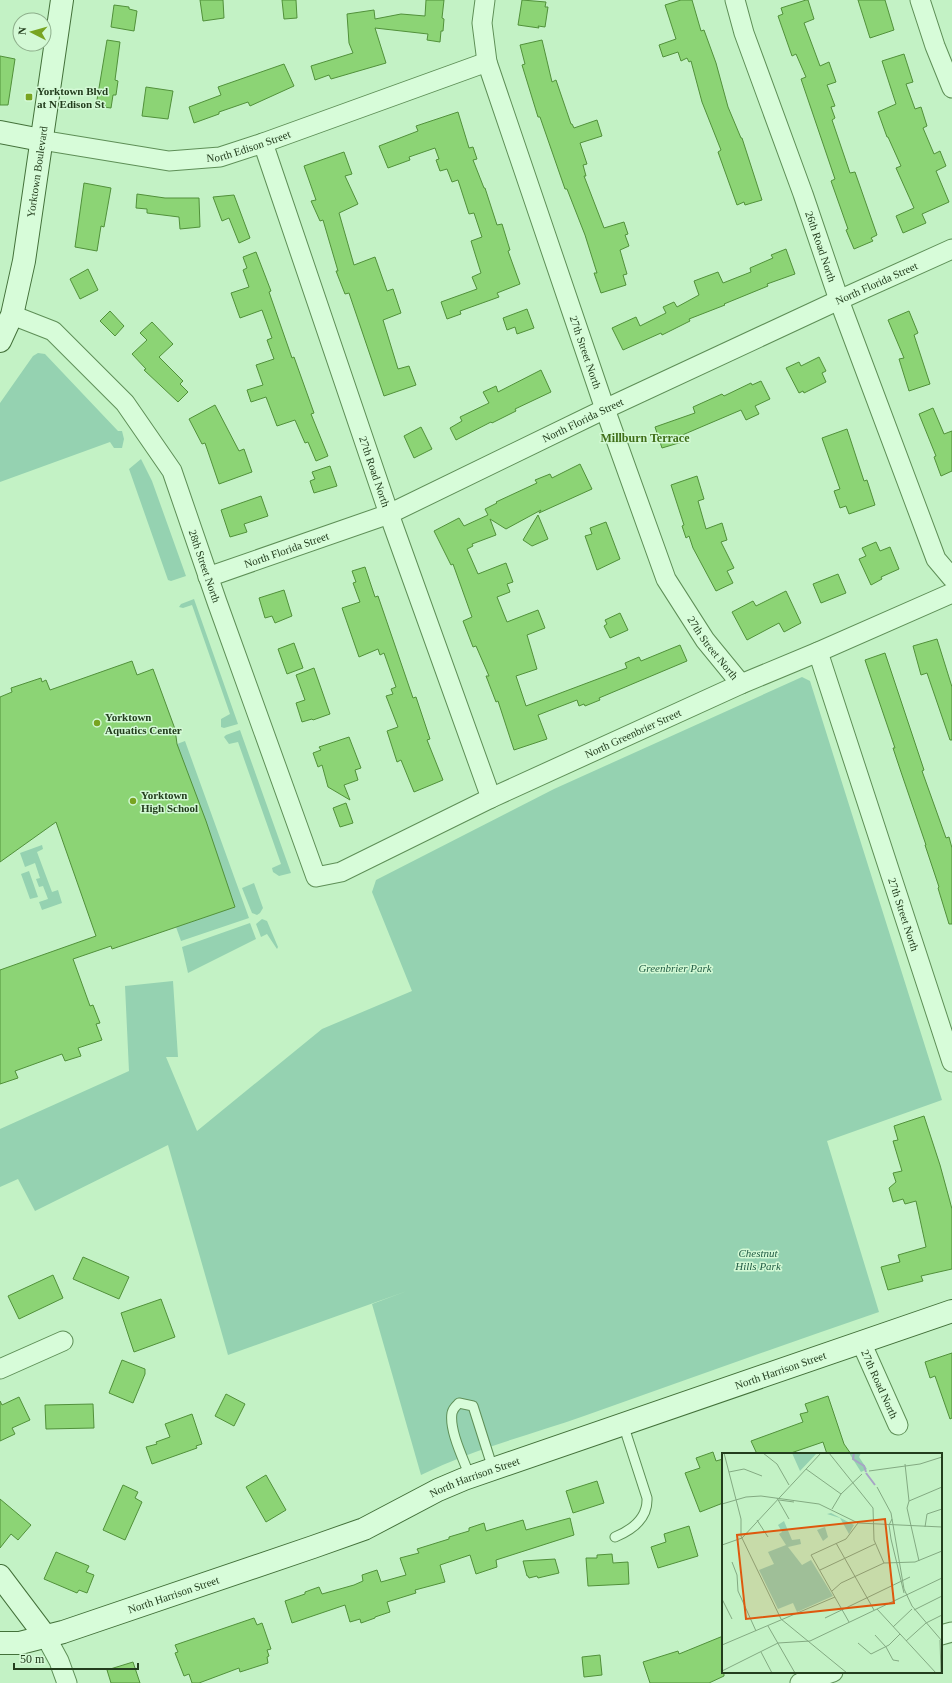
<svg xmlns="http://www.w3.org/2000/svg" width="952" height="1683" font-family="Georgia,serif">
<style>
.green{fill:#95d2b1}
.building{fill:#8cd475;stroke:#51913a}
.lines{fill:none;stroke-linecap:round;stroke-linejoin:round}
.lane-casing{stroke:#5e8f57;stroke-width:11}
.street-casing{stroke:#5e8f57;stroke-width:21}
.secondary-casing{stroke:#43713a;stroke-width:24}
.lane{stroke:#d7fcd9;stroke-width:9}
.street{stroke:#d7fcd9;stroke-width:19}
.secondary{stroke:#d7fcd9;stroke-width:22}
.poi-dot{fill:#78a421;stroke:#d3f9d5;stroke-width:1.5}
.labels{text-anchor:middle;stroke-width:3;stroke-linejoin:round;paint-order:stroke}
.poi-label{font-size:11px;font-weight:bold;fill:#233d1d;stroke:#d3f9d5;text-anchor:start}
.street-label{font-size:11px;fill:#233d1d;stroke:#d3f9d5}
.park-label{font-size:11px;font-style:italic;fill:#215c44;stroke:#d3f9d5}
.neighbourhood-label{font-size:12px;font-weight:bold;fill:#3f6e18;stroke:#d3f9d5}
.inset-river{fill:none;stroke:#a7a5c5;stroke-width:2}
.inset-road{fill:none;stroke:#83aa82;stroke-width:1}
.view{fill:#de580d;fill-opacity:0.15;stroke:#de580d;stroke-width:2}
.inset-edge{fill:none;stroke:#233d1d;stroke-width:2}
</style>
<rect width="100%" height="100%" fill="#c3f2c5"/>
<path class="green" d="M38,353L45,354L118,431H122L124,439L122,448H114L110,442L0,482V403L33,356Z
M141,459L152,481L186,576L171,581L168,580L129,469Z
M194,599L238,724L224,728L221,727V719L230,714L192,605L183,608L179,607L181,604Z
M802,677L810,681L942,1100L827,1141L879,1312C780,1346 682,1381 584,1416C530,1435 473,1449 421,1475L372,1304L407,1291L228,1355L168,1145L35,1211L18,1179L0,1187V1129L129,1071L125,986L173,981L178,1057H166L197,1131L322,1029L412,991L372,892L376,880L554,789Z
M240,730L291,873L279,876L273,872L272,868L281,864L238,742L229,744L224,737L226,735Z
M185,741L249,918L181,941L176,927L235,907L177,744Z
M42,845L43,849L37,852L52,892L58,890L62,903L42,910L39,902L48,899L43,886L39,887L36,879L40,878L35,863L25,867L20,853Z
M29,871L38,897L30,899L21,874Z
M254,883L263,908L260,913L257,915L252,913L242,888Z
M262,919L267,921L278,947L277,949L267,934L261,937L256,924Z
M250,923L256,939L188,973L182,947Z"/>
<path class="building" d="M200,0H223L224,18L203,21Z
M282,0H296L297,18L284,19Z
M426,0H444L442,18L444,19L443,31H441L440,42L427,40L428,34L375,28L386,63L331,79L329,75L315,80L311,66L353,53L349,43L347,14L374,10L375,19L401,14L425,16Z
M522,0L546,2L545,7H548L545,27L538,26L539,28L518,25Z
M681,0H692L701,31L704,30L716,63L728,107L741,138H742L762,200L745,205L744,202L737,205L718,152L721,150L702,102L691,61L689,62L687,58L681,61L678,52L663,57L659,45L676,39L665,5Z
M806,0H808L814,19L804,23L820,66L829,62L836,82L827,85L835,106L831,107L835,118L832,120L850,173L855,172L877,235L871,238L873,241L854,249L846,230L848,229L831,181L835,179L801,79L806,77L796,54L792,56L778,16L783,14L781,8Z
M858,0H885L894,30L870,38Z
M114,5L129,7V9L137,11L134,31L111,27Z
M107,40L120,42L115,80L118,81L116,95H113L111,108L96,106Z
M542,40L552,82L556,80L571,124H572L574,128L597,120L602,136L580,143L587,164L583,165L586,176H584L604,228L624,222L628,234L625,235L629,246L620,250L627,274L623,275L626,285L601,293L594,273H597L585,235L567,189H565L540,117H538L522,65L525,64L520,45Z
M904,54L913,82L906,84L915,109L921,107L927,126L923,128L934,154L940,151L946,166L936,171L949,202L922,214L926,223L903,233L896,216L914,208L896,168L901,166L888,137H887L878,112L896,104L882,61Z
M0,56L15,59L8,105H0Z
M284,64L294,86L250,106L248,102L219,112V114L194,123L189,107L221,95L218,87Z
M146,87L173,91L168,119L142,116Z
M458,112L469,148L473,147L477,159L473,160L484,188H485L497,225L502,224L510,250L508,251L520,284L497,293L499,297L460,311L461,314L447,319L441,302L477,289L472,277L481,273L471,241L482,237L474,213L469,214L458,180L452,182L447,169L440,171L436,160L439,159L435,148L409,157L410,160L388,168L379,146L418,131L416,126Z
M344,152L352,174L345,176L358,204L339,213L354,265L375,257L387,291L393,289L401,313L383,320L398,369L409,366L416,385L384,396L349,293L345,294L336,271H338L323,220L320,221L311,201L316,200L304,166Z
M84,183L111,188L104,227L101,226L97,251L75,247Z
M137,194L165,198H199L200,227L180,229L179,217L147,213V209L136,208Z
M234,195L250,238L239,243L229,218L222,221L213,197Z
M786,249L795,274L767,284L768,286L724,304L725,305L689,319L690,321L662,335L661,333L623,350L612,328L636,317L640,326L666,313L663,307L674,302L677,307L699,295L694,281L718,272L723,283L751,272L750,268L773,258L771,255Z
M256,252L271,291L269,292L292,358L294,357L314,413L311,414L328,456L316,461L308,442L305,443L295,420L277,426L266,397L251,402L247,390L263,385L256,365L274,359L267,340L272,338L262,310L240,318L231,293L249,287L243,270L247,268L243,257Z
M88,269L98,290L80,299L70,279Z
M527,309L534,328L517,334L515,327L507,330L503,318Z
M110,311L124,326L115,336L100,321Z
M909,311L918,333L914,335L930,384L909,391L899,359L904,358L888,320Z
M152,322L173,344L159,357L183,381L180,384L188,392L178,402L144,370L146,369L132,354L147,340L140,333Z
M819,357L826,371L822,373L826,382L804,393L803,391L799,393L786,368L799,362L801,366Z
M541,370L551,392L515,409L516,411L492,423L491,422L456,440L450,428L462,421L460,417L489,403L483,392L496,386L498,392Z
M761,381L770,399L755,406L759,414L746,420L741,410L680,436L682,442L662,448L655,427L695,413L693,407L722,394L724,396L751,383L752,385Z
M215,405L239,451L244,449L252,472L219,484L205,443L202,444L189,419Z
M933,408L944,434L952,431V471L941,476L934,457L936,456L919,414Z
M421,427L432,449L414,458L404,436Z
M847,429L864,481L867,480L875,505L849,514L846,506L840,508L834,491L840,489L822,438Z
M580,464L592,489L539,513L541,510L506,529L490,519L496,535L472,544L473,546L467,549L478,574L506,563L513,582L507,584L510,592L497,597L507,622L538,610L545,628L527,635L537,669L516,676L526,706L627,668L625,663L639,657L641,661L680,645L687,661L599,698L600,700L585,706L584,704L579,706L577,700L538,715L547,739L514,750L498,701L496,702L486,676H489L476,646L473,647L463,621L472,617L453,564L451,565L434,531L459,518L464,526L488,515L485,509L497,503L496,502L537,483L535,480L550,474L552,478Z
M330,466L337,486L314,493L310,481L315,479L312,472Z
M697,476L704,499L698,501L706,529L722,523L727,540L721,542L734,568L727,571L733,583L716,591L693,548L689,536L686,538L682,526L684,525L671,485Z
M261,496L268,516L244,524L247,532L230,537L221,510Z
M538,515L548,539L532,546L523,540Z
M606,522L620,559L597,570L585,536L592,534L590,528Z
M876,542L880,551L890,547L899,569L881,577L882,579L871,585L859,559L866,556L862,548Z
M365,567L375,597L378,596L413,698L416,697L430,739L427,740L443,780L414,792L401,760L397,762L387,731L398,727L386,696L393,694L391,689L396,687L384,653L380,655L378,649L359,657L342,608L360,602L353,583L356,582L352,571Z
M838,574L846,593L821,603L813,584Z
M284,590L292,616L275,623L272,616L265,618L259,598Z
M786,591L801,623L784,632L779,623L747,640L732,612L753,601L756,606Z
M620,613L628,630L610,638L604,626L607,624L605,620Z
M937,639L952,687V740H950L927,673L921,675L913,646Z
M294,643L303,668L287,674L278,649Z
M885,653L924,770L922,771L946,838L949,837L952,848V924H949L938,888L939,887L925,845H926L901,772L893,748H895L865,660Z
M132,661L137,675L153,669L175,729L177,744L206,821L235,907L112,949L111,946L73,959L90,1006L93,1005L100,1023L96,1024L102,1040L78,1048L81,1056L65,1061L62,1054L15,1071L18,1078L0,1084V970L96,936L56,822L0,862V697L12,692L11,688L41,678L42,682L46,680L50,690Z
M314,668L330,714L313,720L312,719L302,722L296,703L305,700L296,675Z
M349,737L361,768L355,770L358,780L344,785L350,800L328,787L322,765L318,767L313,753L321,750L319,747Z
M346,803L353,823L340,827L333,808Z
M924,1116L940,1165L952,1209V1269L921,1276L923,1281L888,1290L881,1267L900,1262L898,1255L926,1247L916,1201L905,1204L903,1199L893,1202L889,1188L896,1182L893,1173L902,1171L893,1141L898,1140L894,1126Z
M83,1257L129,1277L119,1299L73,1279Z
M53,1275L63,1298L19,1319L8,1296Z
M161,1299L175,1337L134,1352L121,1313Z
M952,1353V1418L950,1419L935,1376L930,1378L925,1362Z
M122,1360L145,1369V1374L133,1403L109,1393Z
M226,1394L245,1404L234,1426L215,1416Z
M828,1396L844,1444L851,1454H827L823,1442L788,1454H757L751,1441L803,1422L800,1414L808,1412L805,1404Z
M19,1397L30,1420L12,1428L15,1434L0,1441V1401L2,1405Z
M93,1404L94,1428L46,1429L45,1405Z
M192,1414L202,1444L196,1446L197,1448L152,1464L146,1447L157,1444L156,1442L170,1437L165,1424Z
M713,1452L716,1461L723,1459V1503L700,1512L685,1473L700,1468L696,1458Z
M266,1475L286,1510L266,1522L246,1487Z
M597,1481L604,1503L573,1513L566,1491Z
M123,1485L138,1492L135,1498L142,1502L125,1540L103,1530Z
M0,1499L31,1525L18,1540L11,1534L0,1548Z
M570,1518L574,1535L496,1560L497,1567L476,1574L470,1555L440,1565L445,1582L415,1590L416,1593L387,1602L390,1612L375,1617V1618L361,1623L360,1619L350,1622L345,1605L292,1623L285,1601L305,1594V1592L319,1587L322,1594L354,1585L363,1581L362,1575L377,1570L381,1582L406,1575L400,1558L419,1553L417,1549L449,1539V1537L469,1531V1528L484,1523L486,1531L523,1520L526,1530Z
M689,1526L698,1556L658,1568L651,1547L666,1542L664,1534Z
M56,1552L89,1566L86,1572L94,1575L87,1593L79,1590L77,1593L44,1579Z
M612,1554L613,1563L628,1562L629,1584L588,1586L586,1558H597V1555Z
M555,1559L559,1573L538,1578L537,1576L529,1578L528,1576H527L523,1561Z
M254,1618L257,1625L262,1623L271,1649L267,1650L269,1656L267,1657L268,1663L240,1672L239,1668L199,1683H192L189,1674L184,1676L175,1653L178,1652L175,1645Z
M723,1636L724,1676L709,1683H650L643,1662L678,1651L679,1654Z
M600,1655L602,1675L584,1677L582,1657Z
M133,1662L140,1683H111L107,1670Z"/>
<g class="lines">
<defs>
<path id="lane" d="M470,1477C464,1460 449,1431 452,1413C453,1408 456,1406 459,1403L473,1406L493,1469
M615,1537C632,1530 648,1519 647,1498L623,1424"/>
<g id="street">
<path id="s1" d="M485,0L482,23L487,62L605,409L666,579L705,640L741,684"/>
<path id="s2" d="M735,0L744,33L803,194L839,300L936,559L952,578"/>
<path d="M920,0L935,46L952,88"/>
<path id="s3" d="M41,140L169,161L220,157L263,143L487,62"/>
<path id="s4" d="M263,143L389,514L491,798"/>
<path id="s5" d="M12,315L53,331L125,403L172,471L217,602L316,877L341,872L491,798L741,684L818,652L952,593"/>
<path id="s6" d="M208,577L389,514L605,409L839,300L952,249"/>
<path id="s7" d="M818,652L952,1062"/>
<path id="s8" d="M861,1342L898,1425"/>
<path d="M0,1369L63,1341"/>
<path d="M941,1635L952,1632"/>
<path d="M46,1637L59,1661L67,1683"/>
<path d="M800,1683L833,1672"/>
</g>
<g id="secondary">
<path d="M0,132L41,140"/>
<path id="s9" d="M0,341L12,315L24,261L62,0"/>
<path d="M0,1576L46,1637"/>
<path id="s10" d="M0,1643H20L63,1632L313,1547L364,1529L438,1490L464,1479L952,1311"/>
</g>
</defs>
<use href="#lane" class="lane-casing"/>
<use href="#street" class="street-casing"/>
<use href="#secondary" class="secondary-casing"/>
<use href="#lane" class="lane"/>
<use href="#street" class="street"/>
<use href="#secondary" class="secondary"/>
</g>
<g class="poi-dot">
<rect x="25" y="93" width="8" height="8" rx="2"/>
<circle cx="97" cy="723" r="4"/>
<circle cx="133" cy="801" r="4"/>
</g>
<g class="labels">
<g class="poi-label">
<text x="37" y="95">Yorktown Blvd<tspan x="37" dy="13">at N Edison St</tspan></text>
<text x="105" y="721">Yorktown<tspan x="105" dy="13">Aquatics Center</tspan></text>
<text x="141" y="799">Yorktown<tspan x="141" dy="13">High School</tspan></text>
</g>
<g class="street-label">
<text dy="4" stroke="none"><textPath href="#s3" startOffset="211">North Edison Street</textPath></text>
<text dy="4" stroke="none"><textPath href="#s9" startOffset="174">Yorktown Boulevard</textPath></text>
<text dy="4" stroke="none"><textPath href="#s2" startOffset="261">26th Road North</textPath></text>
<text dy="4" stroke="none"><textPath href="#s6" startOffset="731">North Florida Street</textPath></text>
<text dy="4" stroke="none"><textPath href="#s1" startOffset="369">27th Street North</textPath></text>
<text dy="4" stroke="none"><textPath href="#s6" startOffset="407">North Florida Street</textPath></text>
<text dy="4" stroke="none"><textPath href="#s4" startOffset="347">27th Road North</textPath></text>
<text dy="4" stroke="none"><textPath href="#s6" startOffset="83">North Florida Street</textPath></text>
<text dy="4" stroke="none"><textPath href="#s5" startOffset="329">28th Street North</textPath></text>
<text dy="4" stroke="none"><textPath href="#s1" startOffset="693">27th Street North</textPath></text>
<text dy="4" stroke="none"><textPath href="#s5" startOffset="1008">North Greenbrier Street</textPath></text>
<text dy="4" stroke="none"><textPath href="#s7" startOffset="276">27th Street North</textPath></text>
<text dy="4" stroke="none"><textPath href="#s10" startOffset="829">North Harrison Street</textPath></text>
<text dy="4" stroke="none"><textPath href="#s8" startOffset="46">27th Road North</textPath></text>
<text dy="4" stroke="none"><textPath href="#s10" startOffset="505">North Harrison Street</textPath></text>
<text dy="4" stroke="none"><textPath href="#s10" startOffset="181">North Harrison Street</textPath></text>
</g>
<g class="park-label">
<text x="675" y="972">Greenbrier Park</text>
<text x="758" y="1257">Chestnut<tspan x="758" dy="13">Hills Park</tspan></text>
</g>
<g class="neighbourhood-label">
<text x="645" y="442">Millburn Terrace</text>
</g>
</g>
<g transform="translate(722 1453)">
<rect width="220" height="220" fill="#c3f2c5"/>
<path d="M70,0H95L78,18ZM127,0H139L137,4L145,16L139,19ZM109,60L132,72L127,81L118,65L105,61ZM62,68L70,87L78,86L79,91L66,94L80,112L89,107L111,143L75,159L71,150L56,156L37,117L52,111L46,99L64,92L57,81L60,79L56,72ZM103,74L106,84L101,88L95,77Z" fill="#95d2b1"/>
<path class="inset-river" d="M132,0L131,6L142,13L144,19M144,20L153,32"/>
<path class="inset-road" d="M2,0L19,66V83L59,166L125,220M41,0L55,11L67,32M107,0L151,55L152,87L162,110M183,11L187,48L185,55L197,108M84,16L119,41M147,18L198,11L220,4M7,19L22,16L40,23M155,34L169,60L182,136L190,153L220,188M55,45L67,66M57,47L72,49M187,48L220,34M0,51L24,44L39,43L97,51L136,70L220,74M110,56L119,41L140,21M170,66L167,72L169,86L182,140M35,67L46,84M203,74L205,61L220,56M114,90L152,157M0,92L20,85L99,0M10,109L15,122L16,138L34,178M98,117L153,91M110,138L119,130L162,110L193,109L220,98M0,146L10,166M155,156L214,220M192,157L220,143M103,165L188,124M127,169L89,102L124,86L136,70M46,173L73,220M171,174L190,156M153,182L164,194L171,207L177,208M218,187L219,220M184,188L204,170L220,162M136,190L149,201L167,192L178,181M0,192L113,144M39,199L50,220M0,218L56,190L88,188L220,125"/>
<path class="view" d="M163,66L172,150L24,166L15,82Z"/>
<rect width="220" height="220" class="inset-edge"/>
</g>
<g transform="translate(32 32) rotate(276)"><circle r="19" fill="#d3f9d5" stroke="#8dae8b"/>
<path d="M0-3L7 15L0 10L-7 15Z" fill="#78a421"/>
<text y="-6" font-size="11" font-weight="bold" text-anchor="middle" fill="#233d1d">N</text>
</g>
<path d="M14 1663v6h124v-6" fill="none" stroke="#233d1d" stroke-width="2"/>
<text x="20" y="1663" font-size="12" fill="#233d1d" stroke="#d3f9d5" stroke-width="3" paint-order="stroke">50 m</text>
</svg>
